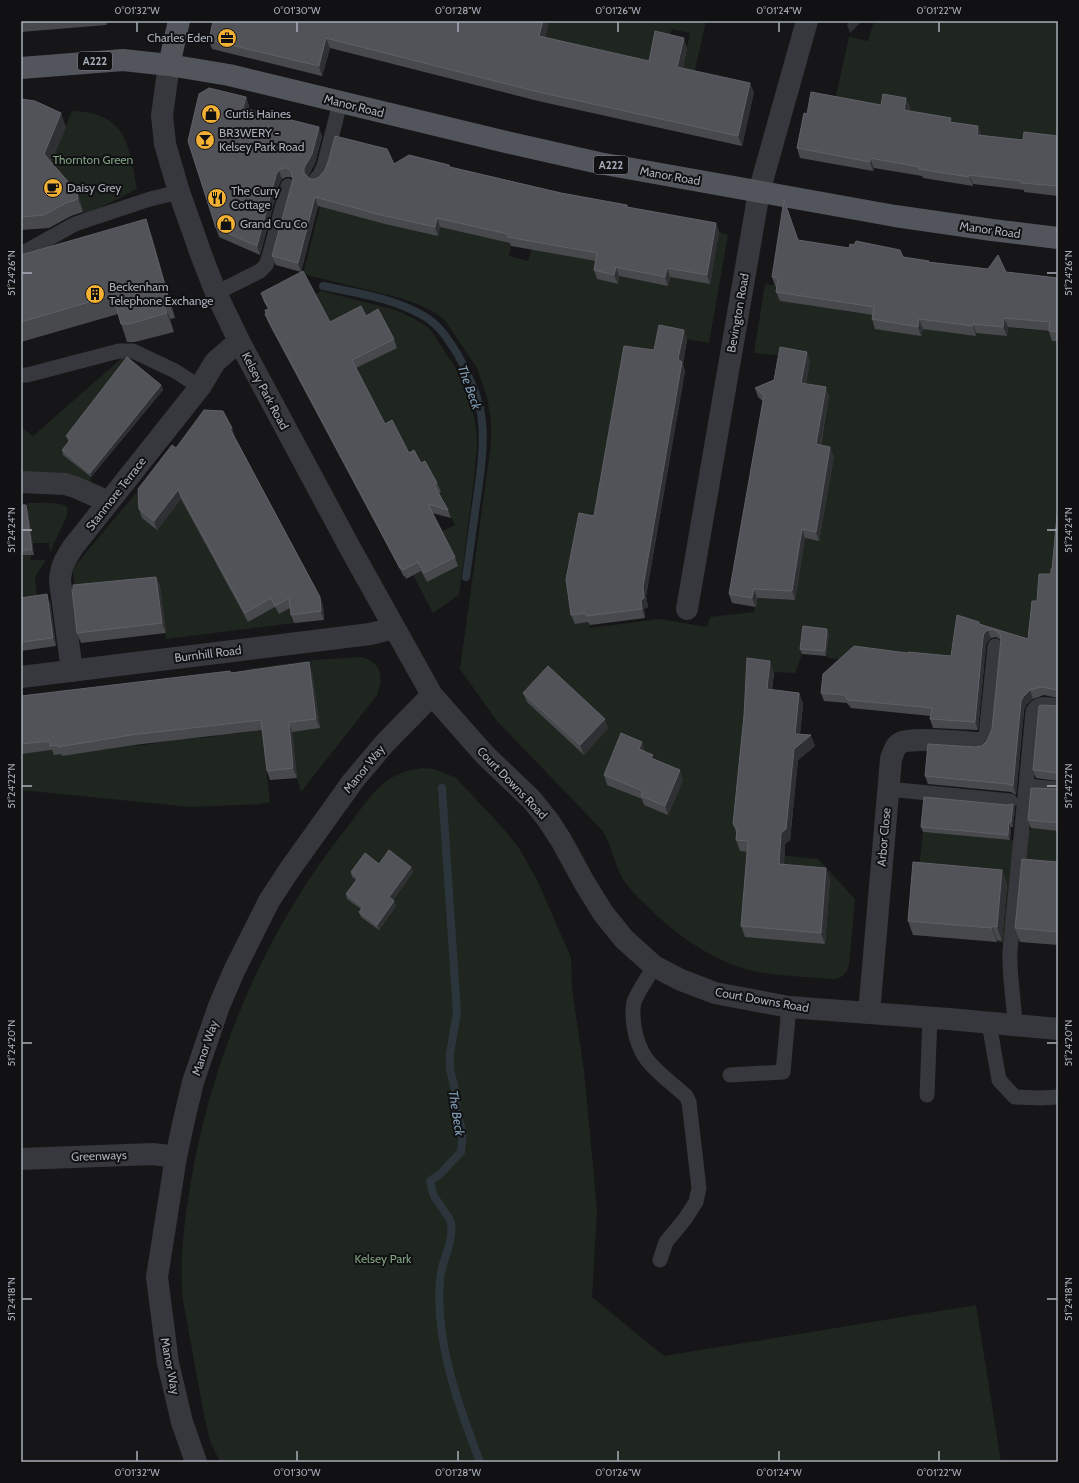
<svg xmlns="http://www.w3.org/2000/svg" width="1079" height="1483" font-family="Cabin,sans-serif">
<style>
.green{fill:#1e261f}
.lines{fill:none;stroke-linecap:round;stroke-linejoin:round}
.stream{stroke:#2c353c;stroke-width:8}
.lane{stroke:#37383d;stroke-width:15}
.street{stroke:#37383d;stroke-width:22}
.primary{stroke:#53555c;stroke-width:22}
.wall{fill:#47494d}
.shaded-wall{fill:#2f3033}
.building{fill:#525359;stroke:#5f6168}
.ticks{fill:none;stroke:#a8adb8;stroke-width:1.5}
.labels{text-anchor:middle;stroke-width:4;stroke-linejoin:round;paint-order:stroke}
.shield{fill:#111113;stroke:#7b7e86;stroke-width:1}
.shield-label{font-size:11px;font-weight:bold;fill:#a8adb8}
.poi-label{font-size:12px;fill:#a8adb8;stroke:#111113;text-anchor:start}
.street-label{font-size:12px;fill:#a8adb8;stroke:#111113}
.park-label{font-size:12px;fill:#7fa381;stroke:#111113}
.water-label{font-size:13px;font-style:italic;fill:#7f9bb3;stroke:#111113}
.neatline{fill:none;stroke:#a8adb8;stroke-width:1.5}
.ticks-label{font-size:10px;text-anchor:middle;fill:#a8adb8}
</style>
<rect width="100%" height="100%" fill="#161618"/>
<path class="green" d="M549,21H706L693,79L681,77L690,33L672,29L668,43L652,71L543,46Z
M874,21H1058V158L834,105L849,37L868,41Z
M72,111C127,113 129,145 137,189L84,216L82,205L46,174Z
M326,184L438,236L443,214L513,235L509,256L528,261L532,248L602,253L617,283L620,268H672L710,283L719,232L728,235L709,343L687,339L590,622V628L660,619L707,627L710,617L754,612L757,598L795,600L804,538L819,540L824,513L819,453L804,392L783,356L754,353L765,284L782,287L780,301L819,307L821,298L843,302L842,311L859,313L861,300L978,320L1008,327L1053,332V341H1058V655L982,630L955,665L828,658L826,656L829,634L802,654L795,673L774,672L741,840L740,851L818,859L855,899L849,965C846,974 843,978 833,979C808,977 782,976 757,972C715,963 679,937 649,908C642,901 634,894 628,886C614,869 614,847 601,829L497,721L460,669L491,444V422L487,397L477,368L444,319L429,309L401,298L303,274Z
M321,291L396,310L415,319L430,329L464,381L469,395L473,412L476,428L477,445L474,480L459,595L433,613L413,575L421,571L427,582L441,532L455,525L443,503L386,521L440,492L406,465L315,295Z
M123,357L135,368L67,440L72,444L64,455L91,477L90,482L21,473V427L33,436Z
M136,493L141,497L181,500L189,505L228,522L202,536L217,565L243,551L258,579L232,593L248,621L275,607L279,614L291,607L294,623L166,639L160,586L145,587H75L73,570L74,567Z
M27,503C36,503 61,501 67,507V514L66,518L50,552L49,543H32Z
M21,555H31V560H46L35,577L38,604L21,606Z
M361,657C382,662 384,678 377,695L301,792L297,778L294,755L265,759L270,802L260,804L191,807L21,790V743L47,751L104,749L119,747L132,728L135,746L164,742L186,722L188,739L218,736L216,718L231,716L233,734L254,731L247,669L315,660Z
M423,768L434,769L456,778L501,826L519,848L538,882L571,958L572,988L584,1071L597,1209L592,1297L664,1356L976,1305L1001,1462H220L210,1441L204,1415L183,1300C179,1262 184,1224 190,1187C211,1059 264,932 345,830C369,800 381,772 423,768Z
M1032,828L1058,831V876L1023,873L1027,832Z
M923,832L1014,840L1004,943L997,942L1002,884L918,876Z"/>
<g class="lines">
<path class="stream" d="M323,286C357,293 392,298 422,315C439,324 448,339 458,355C467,372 475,388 480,408C486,437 481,469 477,498C473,525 470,551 466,577
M442,788L457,1013L450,1053V1069L455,1090L456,1110L463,1133L461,1152L440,1174L430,1181C431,1186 432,1191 434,1196C437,1202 451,1218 451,1224C454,1243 441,1261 440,1280C435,1343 458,1404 480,1462"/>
<path class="lane" d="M316,179L320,175L324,166L340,103
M21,254L75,224L150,199L179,192
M216,293L260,271L266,265L269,257L288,186
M21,375H27L119,351H133L175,371L200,387
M1058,706C1047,705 1040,701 1033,711L1026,786L1058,789
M979,743L983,741L986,736L995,646
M888,789L1010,801
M654,966C648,978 639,989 634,1002C632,1009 633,1018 634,1026C639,1063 660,1072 686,1096L689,1102L699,1188L696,1202L685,1219L666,1242L660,1260
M989,1023L999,1080L1015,1097L1040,1098L1058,1097
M1015,1025C1014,1000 1009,976 1010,951L1026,786
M730,1075L783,1072L789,1007
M927,1095L930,1017"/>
<path class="street" d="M169,65L162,115L165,144L179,192L202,257L216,293L239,341L350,548L432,695L484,754L532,800L548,820L561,840L584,882L603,913L624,939L654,966L681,980L715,993L789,1007L949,1019L1058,1029
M21,482L65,484L75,487L109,502
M687,609L759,192L807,21
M72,671L60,581C61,565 65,560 73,547L200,387L215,362L239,341
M21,677L370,634L394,628
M869,1013L891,759C893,753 895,746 900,743C912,737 963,742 979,743
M21,1159L153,1154L176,1157
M196,1462L182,1422L168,1363L157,1277L176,1157L184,1120L193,1082L219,1006L234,971L269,901L290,869L353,781L385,743L432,695"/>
<path class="primary" d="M169,65L179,21
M21,68L123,60L169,65L229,75L506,142L599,163L895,216L992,230L1058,238"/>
</g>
<path class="wall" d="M21,21H110L106,25L21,32Z
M549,21L545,38L649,61L687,48L683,68L754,92L742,146L538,101L330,48L322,76L212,49L209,40Z
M246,97L249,106L248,110L322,136L315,163L308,176L310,179H315L394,164L450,167L561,193L627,205L628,208L716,223L719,232L710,284L670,277L668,286L619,276L618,284L597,279L594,270L596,261L511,246L510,243L440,227L438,236L385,224L318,206L301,272L276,265L272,256L293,179L291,177H286L282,179L279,184L260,255L219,237L216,228Z
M906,98L910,108L909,111L953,123L982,135L1023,140L1058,136V196L1024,192V190L973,184V186L923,178L922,176L874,168L873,171L800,158L797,148L807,114L881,105Z
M21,99L66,127L51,162L77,192L82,206L83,212L71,216L49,228L21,230Z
M152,237L175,318L170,319L174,332L135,342H127L118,314L21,342V255Z
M798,240L903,257L929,262L1006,272L1058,278V341H1052L1049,331L1008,327L1007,336L976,333V336L923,329L921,336L875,329L872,319L873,315L780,301L776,292L777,287L775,286L772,277Z
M261,293L330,322L366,316L394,339L397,348L356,368L385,424L409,453L421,463L437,483L441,492L439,493L448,510L451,518L432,513L455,557L458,566L427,582L421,571L406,579L405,576L404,577L268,322L265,314L266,313L268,309L264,302Z
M687,339L683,364L685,371L646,596L648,607L644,609L645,618L590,625L588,622L575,624L571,615L594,516L654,350Z
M810,361L806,384L829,396L821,445L834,456L819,541L805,538L795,600L757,598L756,607L732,603L729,594L763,401L758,397L755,388L774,380Z
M161,385L163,390L91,477L63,455L62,450L69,442L68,441L66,436Z
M232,428L235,437L320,597L323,606L324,620L294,623L291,615L290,608L279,614L275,607L248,622L181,499L157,530L142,518L139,509L176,448Z
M21,505H26L28,511L34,555H21Z
M1058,506V698L1044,695L1033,699L1026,705L1024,710L1016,795L1011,792L928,784L925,776L975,747L982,746L987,741L992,729L1001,640L996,637L991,638L988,641L986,645L978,730L933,728L930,719L931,716L851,708L847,703L824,701L821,693L907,653L951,656L979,622L980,624L1028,639L1037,601L1051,574L1052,569Z
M156,577L160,586L166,633L81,643L77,633Z
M21,598L50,602L56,646L21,651Z
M829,634L826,656L802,654L800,649Z
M312,672L320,728L292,732L297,778L270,780L267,771L262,730L134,745L62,756L61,754L54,755L52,750L21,754V696L231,673Z
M774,672L772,690L799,693L803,704L800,734L815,746L798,760L790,840L785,844L784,864L830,879L825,944L745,937L741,926L747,852L740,851L736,840L737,835L733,824L744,716Z
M523,693L608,728L584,755L527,702Z
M1058,706V781L1036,778L1033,770Z
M645,752L654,760L683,780L668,815L644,805L642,799L607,785L604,775Z
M1058,789V831L1031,828L1028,820Z
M1015,808L1013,827H1011L1010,840L923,832L921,827Z
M1058,862V945L1020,942L1015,928Z
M379,864L411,867L413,872L393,900L396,906L379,930L361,917L359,912L361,909L347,899L346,894L356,880L352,877L351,872Z
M1002,870L1007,884L1002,941L997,940V942L913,935L908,921Z"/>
<path class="shaded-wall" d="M105,21H110L106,25Z
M543,21H549L543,46L539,36Z
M850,21H862L850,33L847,24Z
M326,38L330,48L322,76L319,66Z
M684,38L687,48L681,77L677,67Z
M750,83L754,92L742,146L738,136Z
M246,97L249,106L247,117L243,108Z
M906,98L910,108L908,120L904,110Z
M61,113L66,127L49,167L44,154Z
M978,126L982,135H977Z
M319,127L322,136L315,163L307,177L304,173V168Z
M870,158L874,168L873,171L870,162Z
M279,170L282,179L279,184L260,255L257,246L276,175Z
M969,175L973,184V186L969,177Z
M77,192L82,206L83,212L78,199Z
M315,197L318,206L301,272L298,263Z
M437,218L440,227L438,236L435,227Z
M146,219L152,237L175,318L169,300Z
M716,223L719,232L710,284L707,275Z
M616,267L619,276L618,284L614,275Z
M667,268L670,277L668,286L665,277Z
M164,301L170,319L174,332L167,313Z
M1004,318L1008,327L1007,336L1003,327Z
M919,319L923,329L921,336L918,327Z
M973,324L976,333V336L973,326Z
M684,330L687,339L683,364L685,371L646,596L648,607L644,609L645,618L642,609L641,600L678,359Z
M807,352L810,361L805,392L801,383Z
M161,385L163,390L91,477L90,473Z
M826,387L829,396L819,453L816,444Z
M232,428L235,437L234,438L230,429Z
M830,447L834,456L819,541L816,532Z
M178,490L181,499L157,530L154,521Z
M26,505L28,511L34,555L32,550Z
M802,529L805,538L795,600L792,591Z
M156,577L160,586L166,633L162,623Z
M754,589L757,598L756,607L752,598Z
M47,594L50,602L56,646L53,638Z
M320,597L323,606L324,620L321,611Z
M827,629L829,634L826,656L825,651Z
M988,630L991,638L988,641L986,645L978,730L975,722L983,637L984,633Z
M770,661L774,672L771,700L767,689Z
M309,662L312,672L320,728L316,719Z
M1030,690L1033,699L1026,705L1024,710L1016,795L1013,786L1021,701L1023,697Z
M799,693L803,704L799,745L811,735L815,746L798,760L790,840L785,844L783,875L779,864L781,833L795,734Z
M605,719L608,728L584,755L580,745Z
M289,722L292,732L297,778L293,768Z
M642,742L645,752L639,749Z
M680,770L683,780L668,815L665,806Z
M1013,804L1015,808L1013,827L1011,822Z
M1009,822L1011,827L1010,840L1008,835Z
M411,867L413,872L391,902L389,897Z
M826,868L830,879L825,944L821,933Z
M1002,870L1007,884L1002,941L997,927Z
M394,901L396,906L379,930L377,925Z
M992,926L997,940V942L992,928Z"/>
<path class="building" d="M21,21H35L21,22Z
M213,21H543L539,36L649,61L655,31L684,38L677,67L750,83L738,136L534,91L326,38L319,66L209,40Z
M209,88L246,97L243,108L319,127L312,154L304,168V173L310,179H315L319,177L325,170L329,159L335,136L387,149L394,164L409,155L449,165L450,167L561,193L627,205V207L716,223L707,275L667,268L665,277L616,267L614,275L594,270L597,253L508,237V234L437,218L435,227L381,215L315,197L298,263L272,256L293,179L291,171L287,168H283L279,170L276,175L257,246L216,228L188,141L199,94Z
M811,92L881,105L883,94L906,98L904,110L951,118L950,122L978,126L977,135L1023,140L1024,132L1058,136V186L1021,183V181L969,175V177L919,169V167L870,158V162L797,148L804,113L807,114Z
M21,99L35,101L61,113L44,154L77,192L78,199L66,203L44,215L21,217Z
M784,200L798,240L849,248L850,244L854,245L856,241L900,250L903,257L929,261L928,262L988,269L998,255L1006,272L1058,278V332L1049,331L1050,322L1004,318L1003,327L973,324V326L919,319L918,327L872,319L874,307L776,292L778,278L772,277Z
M146,219L169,300L164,301L167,313L129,324H121L113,295L21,322V255Z
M303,271L330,322L361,306L366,316L378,309L394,339L352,360L385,424L392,420L409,453L414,450L421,463L425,461L437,483L434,485L448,510L428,504L455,557L424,573L418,562L403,570L402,568H400L265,314L266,313L265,310L269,309L261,293Z
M659,325L684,330L678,359L682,362L643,587L644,598L641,600L642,609L586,616V613L571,615L566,579L579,513L594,516L624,346L654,350Z
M780,347L807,352L801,383L826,387L816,444L830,447L816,532L802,529L792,591L754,589L752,598L729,594L764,395L755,388L774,380Z
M127,357L161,385L90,473L62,450L71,439L66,436Z
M204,410L223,411L232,428L230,429L320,597L321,611L291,615L289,598L275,606L271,598L245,613L178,490L154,521L139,509L138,489L172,445L176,448Z
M21,505H26L32,550H21Z
M1058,506V690L1041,687L1030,690L1023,697L1021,701L1013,786L1008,784L925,776L928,744L975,747L982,746L987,741L992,729L1001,639L1000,634L993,629L988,630L984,633L983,637L975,722L930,719L932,708L848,700L844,695L821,693L823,674L854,646L907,653L908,652L951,656L957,615L979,622V624L1028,639L1032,601H1037L1039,574H1051V569H1052Z
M156,577L162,623L77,633L72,590H73V585Z
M47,594L53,638L21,642V598Z
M803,626L827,629L825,651L800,649Z
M747,658L770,661L767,689L799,693L795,734L811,735L794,749L786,829L781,833L779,864L826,868L821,933L741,926L748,841L736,840L737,829L733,824L744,716Z
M309,662L316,719L289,722L293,768L267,771L261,720L131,735L58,747V745L50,746V741L21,744V696L230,671L231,673Z
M548,666L605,719L580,745L523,693Z
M1041,705L1058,706V773L1033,770L1039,706Z
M621,733L642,742L639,749L653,755L651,758L680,770L665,806L641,796L643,791L604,775Z
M1031,788L1058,789V823L1028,820Z
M924,797L1007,805L1013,804L1011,822H1009L1008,835L921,827Z
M389,850L411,867L389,897L394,901L377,925L359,912L363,907L346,894L358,878L351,872L365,853L379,864Z
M1022,859L1058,862V932L1015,928Z
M913,862L1002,870L997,927L992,926V928L908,921Z"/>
<path class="ticks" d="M137,22V32M297,22V32M458,22V32M618,22V32M779,22V32M939,22V32M22,273H32M1047,273H1057M22,530H32M1047,530H1057M22,786H32M1047,786H1057M22,1043H32M1047,1043H1057M22,1299H32M1047,1299H1057M137,1451V1461M297,1451V1461M458,1451V1461M618,1451V1461M779,1451V1461M939,1451V1461"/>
<defs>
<symbol id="office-disc" viewBox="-11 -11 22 22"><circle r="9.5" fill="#f2b134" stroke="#111113"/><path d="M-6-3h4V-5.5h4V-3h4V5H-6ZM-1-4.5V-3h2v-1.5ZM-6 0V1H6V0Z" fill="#111"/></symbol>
<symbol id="shop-disc" viewBox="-11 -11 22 22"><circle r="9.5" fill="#f2b134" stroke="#111113"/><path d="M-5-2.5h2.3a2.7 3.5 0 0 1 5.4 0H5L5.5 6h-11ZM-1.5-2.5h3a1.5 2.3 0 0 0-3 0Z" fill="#111"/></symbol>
<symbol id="bar-disc" viewBox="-11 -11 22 22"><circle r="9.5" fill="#f2b134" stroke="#111113"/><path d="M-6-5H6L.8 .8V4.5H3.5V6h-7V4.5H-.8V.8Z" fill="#111"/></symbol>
<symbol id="cafe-disc" viewBox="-11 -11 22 22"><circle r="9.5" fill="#f2b134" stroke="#111113"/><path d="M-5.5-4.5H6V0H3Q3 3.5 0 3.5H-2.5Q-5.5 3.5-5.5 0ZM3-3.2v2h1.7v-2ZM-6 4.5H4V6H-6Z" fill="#111"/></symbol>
<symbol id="restaurant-disc" viewBox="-11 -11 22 22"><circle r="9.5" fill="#f2b134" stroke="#111113"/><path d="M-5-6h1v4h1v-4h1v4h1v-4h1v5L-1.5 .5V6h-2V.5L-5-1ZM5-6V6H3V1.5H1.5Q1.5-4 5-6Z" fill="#111"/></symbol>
<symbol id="building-disc" viewBox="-11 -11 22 22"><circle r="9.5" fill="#f2b134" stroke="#111113"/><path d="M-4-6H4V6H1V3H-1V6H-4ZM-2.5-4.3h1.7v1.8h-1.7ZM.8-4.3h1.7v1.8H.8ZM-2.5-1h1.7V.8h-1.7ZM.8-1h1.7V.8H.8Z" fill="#111"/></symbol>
</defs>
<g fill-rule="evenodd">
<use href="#office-disc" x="216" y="27" width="22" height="22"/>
<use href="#shop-disc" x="200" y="103" width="22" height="22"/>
<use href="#bar-disc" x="194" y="129" width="22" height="22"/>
<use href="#cafe-disc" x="42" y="177" width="22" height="22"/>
<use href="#restaurant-disc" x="206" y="187" width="22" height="22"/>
<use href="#shop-disc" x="215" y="213" width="22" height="22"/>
<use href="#building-disc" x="84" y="283" width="22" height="22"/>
</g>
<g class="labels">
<g class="shield">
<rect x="78" y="52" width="34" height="18" rx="3"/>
<rect x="594" y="156" width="34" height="18" rx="3"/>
</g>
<g class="shield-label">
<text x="95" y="65">A222</text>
<text x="611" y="169">A222</text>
</g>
<g class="poi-label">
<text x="213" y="42" text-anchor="end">Charles Eden</text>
<text x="225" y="118">Curtis Haines</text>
<text x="219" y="137">BR3WERY -<tspan x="219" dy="14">Kelsey Park Road</tspan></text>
<text x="67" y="192">Daisy Grey</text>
<text x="231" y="195">The Curry<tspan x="231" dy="14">Cottage</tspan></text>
<text x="240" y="228">Grand Cru Co</text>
<text x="109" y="291">Beckenham<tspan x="109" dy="14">Telephone Exchange</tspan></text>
</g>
<g class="street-label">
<text transform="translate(354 106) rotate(14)" y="4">Manor Road</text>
<text transform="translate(670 176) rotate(10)" y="4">Manor Road</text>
<text transform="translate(990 230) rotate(8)" y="4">Manor Road</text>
<text transform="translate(738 313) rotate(-80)" y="4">Bevington Road</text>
<text transform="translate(265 391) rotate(62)" y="4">Kelsey Park Road</text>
<text transform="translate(116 494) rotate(-52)" y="4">Stanmore Terrace</text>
<text transform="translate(208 654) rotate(-7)" y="4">Burnhill Road</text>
<text transform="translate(364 769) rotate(-51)" y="4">Manor Way</text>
<text transform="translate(512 783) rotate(46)" y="4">Court Downs Road</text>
<text transform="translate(884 837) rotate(-85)" y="4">Arbor Close</text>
<text transform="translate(762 1000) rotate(10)" y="4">Court Downs Road</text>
<text transform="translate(205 1048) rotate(-71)" y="4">Manor Way</text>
<text transform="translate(99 1156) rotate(-2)" y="4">Greenways</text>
<text transform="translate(170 1366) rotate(79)" y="4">Manor Way</text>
</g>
<g class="park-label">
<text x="93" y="164">Thornton Green</text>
<text x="383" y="1263">Kelsey Park</text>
</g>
<g class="water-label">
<text transform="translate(470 387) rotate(70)" y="5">The Beck</text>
<text transform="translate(457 1113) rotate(81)" y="5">The Beck</text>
</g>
</g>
<rect width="1079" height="1483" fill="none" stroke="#111113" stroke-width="44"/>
<rect x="22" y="22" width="1035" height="1439" class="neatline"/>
<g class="ticks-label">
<text x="137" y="14">0°01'32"W</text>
<text x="297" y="14">0°01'30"W</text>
<text x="458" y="14">0°01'28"W</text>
<text x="618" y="14">0°01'26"W</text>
<text x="779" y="14">0°01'24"W</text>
<text x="939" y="14">0°01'22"W</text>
<text transform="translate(11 273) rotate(-90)" y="4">51°24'26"N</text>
<text transform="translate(1068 273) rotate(-90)" y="4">51°24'26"N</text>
<text transform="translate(11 530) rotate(-90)" y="4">51°24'24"N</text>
<text transform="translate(1068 530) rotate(-90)" y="4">51°24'24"N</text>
<text transform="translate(11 786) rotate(-90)" y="4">51°24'22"N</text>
<text transform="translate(1068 786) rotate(-90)" y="4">51°24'22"N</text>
<text transform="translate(11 1043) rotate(-90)" y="4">51°24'20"N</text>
<text transform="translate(1068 1043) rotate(-90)" y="4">51°24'20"N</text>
<text transform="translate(11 1299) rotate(-90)" y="4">51°24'18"N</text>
<text transform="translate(1068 1299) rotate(-90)" y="4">51°24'18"N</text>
<text x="137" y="1476">0°01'32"W</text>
<text x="297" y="1476">0°01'30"W</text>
<text x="458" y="1476">0°01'28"W</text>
<text x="618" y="1476">0°01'26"W</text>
<text x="779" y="1476">0°01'24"W</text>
<text x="939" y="1476">0°01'22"W</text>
</g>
</svg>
